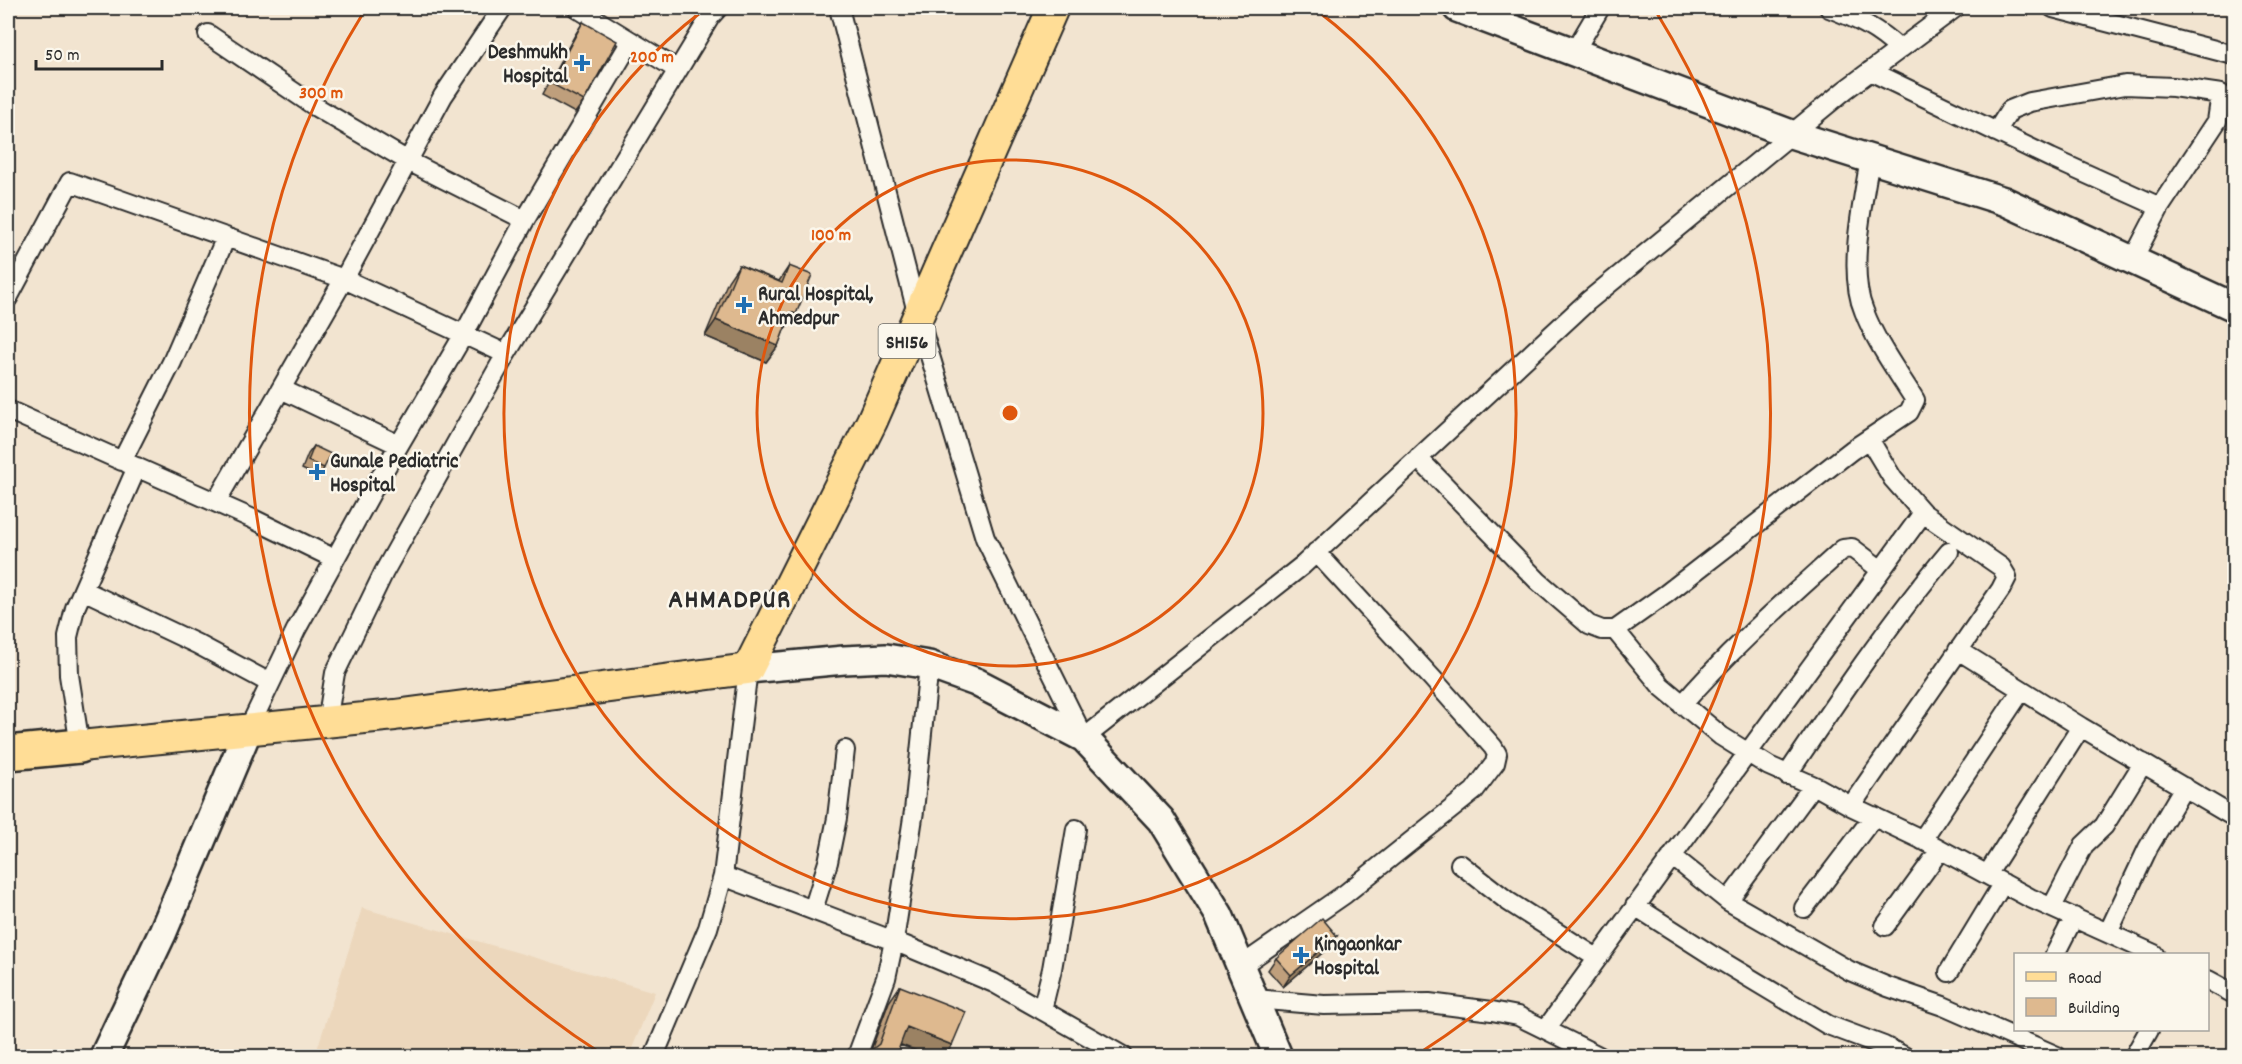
<svg xmlns="http://www.w3.org/2000/svg" width="2242" height="1064" font-family="Dekko,sans-serif">
<style>
.built{fill:#ecd7bc}
.lines{fill:none;stroke-linecap:round;stroke-linejoin:round}
.street-casing{stroke:#2b2b2b;stroke-width:22}
.secondary-casing{stroke:#2b2b2b;stroke-width:32}
.primary-casing{stroke:#2b2b2b;stroke-width:34}
.highway-casing{stroke:#2b2b2b;stroke-width:38}
.street{stroke:#fbf7ec;stroke-width:18}
.secondary{stroke:#fbf7ec;stroke-width:27}
.primary{stroke:#ffdd96;stroke-width:30}
.highway{stroke:#ffdd96;stroke-width:33}
.wall{fill:#bf9f7b;stroke:#2b2b2b;stroke-width:1.5}
.shaded-wall{fill:#9b8264;stroke:#2b2b2b;stroke-width:1.5}
.building{fill:#deb98f;stroke:#2b2b2b;stroke-width:1.5}
.ring{fill:none;stroke:#df570e;stroke-width:3}
.poi-dot{fill:#1f6fb2;stroke:#fbf7ec;stroke-width:2}
.labels{text-anchor:middle;stroke-width:5;stroke-linejoin:round;paint-order:stroke}
.shield{fill:#fbf7ec;stroke:#696865;stroke-width:1.5}
.shield-label{font-size:20px;font-weight:bold;fill:#2b2b2b}
.poi-label{font-size:21px;font-weight:bold;fill:#2b2b2b;stroke:#fbf7ec;text-anchor:start}
.district-label{font-size:27px;font-weight:bold;letter-spacing:1.5px;fill:#2b2b2b;stroke:#fbf7ec}
.centre{fill:#df570e;stroke:#fbf7ec;stroke-width:3}
.ring-label{font-size:18px;text-anchor:middle;font-weight:bold;fill:#df570e;stroke:#fbf7ec;stroke-width:5;stroke-linejoin:round;paint-order:stroke}
</style>
<rect width="100%" height="100%" fill="#f2e4d0"/>
<filter id="ink" filterUnits="userSpaceOnUse"><feTurbulence type="fractalNoise" baseFrequency=".0167" numOctaves="2"/><feDisplacementMap in="SourceGraphic" scale="12" xChannelSelector="R" yChannelSelector="G"/><feConvolveMatrix kernelMatrix="1 2 1 2 8 2 1 2 1" color-interpolation-filters="sRGB"/></filter>
<g filter="url(#ink)">
<path class="built" d="M362,908L655,992L629,1056H315Z"/>
<g class="lines">
<defs>
<path id="street" d="M577,8L678,70
M839,8L918,316L985,538L1084,738L1303,565L1588,301L1845,90L1955,8
M1829,8C1856,18 1878,29 1899,49
M2053,8L2234,55
M208,34L316,107L408,161L525,220
M1574,52L1600,8
M1870,71L2051,158L2160,207
M1996,132L2010,110L2030,102L2125,85L2173,87L2221,94L2217,121L2160,207L2133,259
M8,298L70,182L344,279L506,354L384,572L335,673L327,722
M506,354L710,17L718,8
M281,389L399,445
M8,410L122,461L172,362L226,237
M1869,439L1893,479L1923,513L2001,567L2007,577L2001,589L1851,806L1925,841L2030,898L2154,954
M1418,458L1538,581L1589,625L1602,630H1615L1661,686L1721,736L1769,766L1819,788L1851,806
M127,463L253,519L335,559
M216,502L344,279L443,96L501,10
M83,590L197,644L270,683
M1615,630L1666,594L1852,450L1909,412L1915,400C1897,371 1876,343 1864,311C1847,271 1863,202 1870,159
M1958,650L2081,727L2234,817
M1682,705C1731,648 1788,599 1843,549L1852,548L1881,570
M248,730L296,630L375,486L464,334L525,220L631,41
M80,746L69,675L68,637L75,608L137,467
M1787,775C1838,699 1890,622 1949,552
M1922,840L2021,691
M1672,856L1728,901L1850,971L1888,987L1943,1006L2057,1056
M1460,864L1509,902L1597,958
M1987,875L2081,727
M723,876L894,941L994,983L1123,1056
M1728,901L1813,786
M1635,906L1713,956L1828,1025L1884,1046L1904,1056
M2052,907L2084,845L2104,826L2143,763
M1804,908L1874,816
M813,910L828,862L837,818L845,750
M1885,926L1940,850
M2108,933L2148,848L2184,787
M2055,954L2074,917
M1241,966L1345,894L1474,791L1495,763L1497,754L1493,747L1432,678L1316,552
M1949,972L2003,883
M2208,980L2234,994
M1255,999L1324,1005L1429,1003L1492,1011L1518,1016L1599,1056
M1042,1010L1052,969L1076,829
M1546,1029L1923,513
M2136,1053L2149,1030
M654,1056L708,928L723,876L748,669
M857,1056L886,978L894,941L914,811L929,665"/>
<path id="secondary" d="M1457,8L1791,134L2004,201L2234,307
M748,669L844,660L886,658L929,665L976,682L1084,738L1161,820L1219,915L1278,1056
M104,1056L162,934L248,730"/>
<path id="primary" d="M80,746L395,715L748,669L872,421L1053,8"/>
<path id="highway" d="M8,753L80,746"/>
</defs>
<use href="#street" class="street-casing"/>
<use href="#secondary" class="secondary-casing"/>
<use href="#primary" class="primary-casing"/>
<use href="#highway" class="highway-casing"/>
<use href="#street" class="street"/>
<use href="#secondary" class="secondary"/>
<use href="#primary" class="primary"/>
<use href="#highway" class="highway"/>
</g>
<path class="wall" d="M583,22L584,101L575,113L542,95L575,35Z
M739,265L779,281L789,266L784,330L778,346L766,362L705,336L728,281Z
M314,446L324,468L319,477L302,469L308,454Z
M1337,936L1328,948L1283,987L1268,970L1276,958Z
M900,986L952,1045L945,1056H930L900,1045L896,1056H866L871,1050L889,1002Z"/>
<path class="shaded-wall" d="M791,312L796,314L784,330Z
M716,320L778,346L766,362L705,336Z
M1337,936L1328,948L1283,987L1291,975Z
M907,1027L952,1045L945,1056H930L896,1043Z"/>
<path class="building" d="M583,22L617,41L584,101L550,83Z
M739,265L782,283L789,266L812,275L796,314L791,312L778,346L716,320Z
M314,446L331,454L324,468L308,461Z
M1322,918L1337,936L1291,975L1276,958Z
M900,986L966,1012L952,1045L907,1027L896,1056H868L870,1051L879,1044Z"/>
</g>
<g class="ring">
<circle cx="1010" cy="413" r="253"/>
<path d="M1315 9A506 506 0 1 1 705 9"/>
<path d="M602 1054A760 760 0 0 1 365 10M1655 10A760 760 0 0 1 1418 1054"/>
</g>
<g class="poi-dot">
<path d="M579 54h6v6h6v6h-6v6h-6v-6h-6v-6h6z"/>
<path d="M741 296h6v6h6v6h-6v6h-6v-6h-6v-6h6z"/>
<path d="M314 463h6v6h6v6h-6v6h-6v-6h-6v-6h6z"/>
<path d="M1298 946h6v6h6v6h-6v6h-6v-6h-6v-6h6z"/>
</g>
<g class="labels">
<rect class="shield" x="878.5" y="324" width="57" height="34" rx="4.5"/>
<g class="shield-label">
<text x="907" y="348">SH156</text>
</g>
<g class="poi-label">
<text x="568" y="58" text-anchor="end">Deshmukh<tspan x="568" dy="24">Hospital</tspan></text>
<text x="758" y="300">Rural Hospital,<tspan x="758" dy="24">Ahmedpur</tspan></text>
<text x="330" y="467">Gunale Pediatric<tspan x="330" dy="24">Hospital</tspan></text>
<text x="1314" y="950">Kingaonkar<tspan x="1314" dy="24">Hospital</tspan></text>
</g>
<g class="district-label">
<text x="730" y="607">AHMADPUR</text>
</g>
</g>
<circle cx="1010" cy="413" r="9" class="centre"/>
<g class="ring-label">
<text x="652" y="62">200 m</text>
<text x="321" y="98">300 m</text>
<text x="831" y="240">100 m</text>
</g>
<rect width="2242" height="1064" fill="none" stroke="#fbf7ec" stroke-width="30"/>
<rect x="15" y="15" width="2212" height="1034" fill="none" stroke="#2b2b2b" stroke-width="2" filter="url(#ink)"/>
<rect x="2014" y="953" width="195" height="78" fill="#fbf7ec" stroke="#a8a59f" stroke-width="1.5"/>
<rect x="2026" y="972" width="30" height="9" fill="#ffdd96" stroke="#a8a59f" stroke-width="1.5"/>
<text x="2068" y="983" font-size="18" fill="#2b2b2b">Road</text>
<rect x="2026" y="998" width="30" height="18" fill="#deb98f" stroke="#a8a59f" stroke-width="1.5"/>
<text x="2068" y="1013" font-size="18" fill="#2b2b2b">Building</text>
<path d="M36 60v9h126v-9" fill="none" stroke="#2b2b2b" stroke-width="3"/>
<text x="45" y="60" font-size="18" fill="#2b2b2b" stroke="#fbf7ec" stroke-width="4.5" paint-order="stroke">50 m</text>
</svg>
